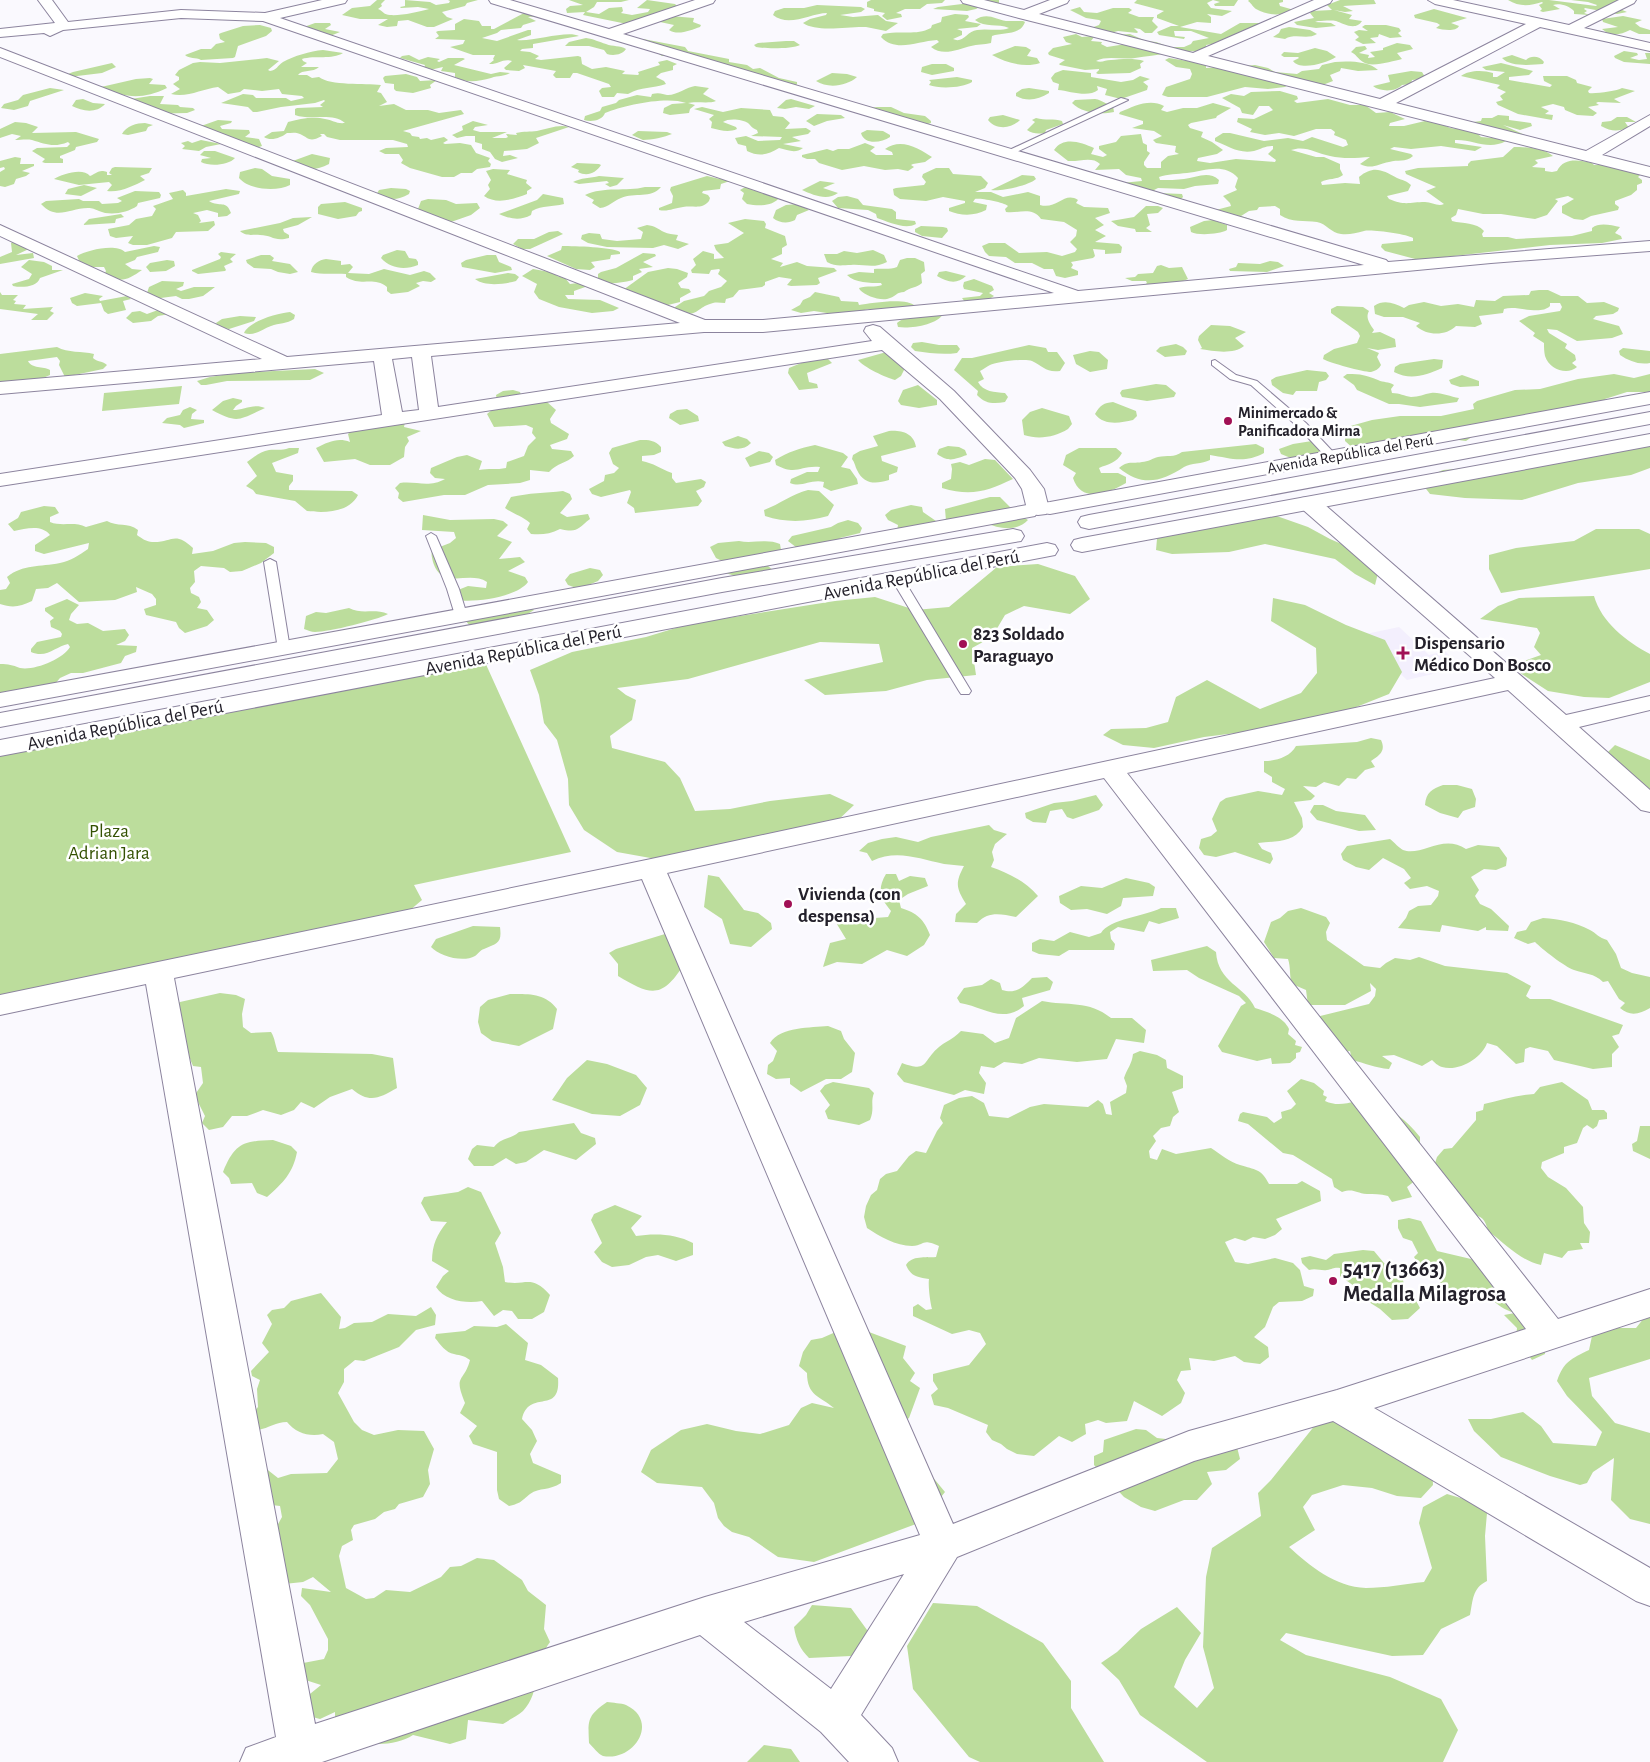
<svg xmlns="http://www.w3.org/2000/svg" width="1650" height="1762" font-family="'Alegreya Sans',sans-serif">
<style>
.built{fill:#f3effd}
.green{fill:#bcdd9c}
.lines{fill:none;stroke-linecap:round;stroke-linejoin:round}
.service-casing{stroke:#8c849e;stroke-width:2}
.minor-casing{stroke:#8c849e;stroke-width:2}
.tertiary-casing{stroke:#8c849e;stroke-width:2}
.trunk-casing{stroke:#8c849e;stroke-width:2}
.service{fill:#fff;fill-rule:evenodd}
.minor{fill:#fff;fill-rule:evenodd}
.tertiary{fill:#fff;fill-rule:evenodd}
.trunk{fill:#fff;fill-rule:evenodd}
.poi-dot{fill:#a11055;stroke:#fff;stroke-width:2}
.labels{text-anchor:middle;stroke-width:5;stroke-linejoin:round;paint-order:stroke}
.far-poi-label{font-size:16px;font-weight:bold;fill:#24212b;stroke:#fff;text-anchor:start}
.far-street-label{font-size:16px;fill:#24212b;stroke:#fff}
.street-label{font-size:19px;fill:#24212b;stroke:#fff}
.poi-label{font-size:19px;font-weight:bold;fill:#24212b;stroke:#fff;text-anchor:start}
.park-label{font-size:19px;fill:#335102;stroke:#fff}
.near-poi-label{font-size:22px;font-weight:bold;fill:#24212b;stroke:#fff;text-anchor:start}
</style>
<rect width="100%" height="100%" fill="#faf9fe"/>
<path class="built" d="M1399,627L1429,655L1445,651L1456,662L1436,667L1441,672L1407,680L1361,635Z"/>
<path class="green" d="M377,0H385L381,4L382,6L378,9C383,11 384,15 390,15C400,16 419,12 429,9L418,7L401,8L400,7L405,6V0L430,2L436,5L449,3L450,1L448,0H478L467,3L465,6L442,12L447,17L453,19L434,27H427L408,20L398,21L397,26L387,27L378,25L388,19H360L342,15L352,8L370,6Z
M569,0H629L621,2H597L594,7L586,12L599,14L609,8L622,7L623,11L621,13L632,15L648,12L650,9L637,8L647,0L675,4L677,6L627,24L583,15L585,12L567,13L566,9L570,6L583,5Z
M871,0H945L942,3L927,4L920,9H905L896,13L901,14L902,17L887,20L882,16L885,13L874,11V9L867,7V2Z
M958,0H999V4L981,6L976,9L967,11L933,9L938,7L970,3L968,1Z
M1137,0H1238L1234,6H1215L1214,4L1220,2L1213,0L1207,3L1211,8L1232,11L1222,16L1207,14L1211,17V23L1197,22L1180,27L1221,34L1240,23H1263L1238,37L1227,38L1220,43L1206,45L1207,49L1201,51C1179,51 1157,55 1135,58C1122,60 1107,55 1096,61C1102,63 1105,60 1111,60C1121,59 1135,58 1144,61L1140,64L1141,68L1130,73L1098,74L1096,73L1099,70V69L1085,70L1060,65L1059,64L1065,60L1049,55L1048,53L1053,48L1072,44L1066,42L1063,37L1076,34L1082,37L1093,36L1094,37L1091,41L1102,42L1101,44L1107,47L1126,44L1116,35L1130,34L1146,41L1156,42L1170,47H1184L1191,44L1193,41L1209,38L1191,31H1174L1175,36L1185,37L1184,39L1159,35L1157,32L1171,26H1179L1157,18V15L1164,11L1134,3Z
M1249,0H1283V2L1279,3L1280,6L1294,10C1282,16 1269,16 1256,9C1253,7 1252,4 1248,1Z
M1340,0H1374L1376,4L1343,6L1353,11L1345,12L1334,10L1352,15L1349,19L1362,21C1356,31 1344,24 1336,21C1331,20 1323,21 1318,21L1315,22L1331,23L1336,26L1316,28L1297,25L1294,22L1314,18L1310,13L1312,11L1332,10L1327,5Z
M1508,0H1549L1596,6L1597,5L1588,2L1571,0H1617L1622,2L1620,9L1627,12L1617,14L1585,8L1584,9L1587,11L1584,13L1590,15L1574,14V11C1569,6 1560,3 1553,5L1560,9L1543,12L1540,11L1542,9L1539,5L1543,3L1542,2C1530,6 1519,7 1508,0Z
M817,5L861,7L865,9L861,12L840,15L853,17L878,15L886,21L898,23L886,31C879,30 873,28 866,27C850,26 817,33 803,23L810,19L826,15L827,13C811,13 789,28 773,15L775,11L784,8H804Z
M1080,7L1084,12L1097,13L1113,8H1129L1132,10L1128,13L1139,17H1154L1152,21L1158,27L1152,33H1145L1140,29L1134,28L1138,32L1137,33L1118,31L1110,33L1091,28L1099,25L1101,21L1099,20L1086,18L1070,10Z
M1434,9L1467,18L1451,23L1459,26C1456,32 1443,30 1436,28L1440,25L1437,23L1415,18L1414,15Z
M524,13L539,16L528,17L536,21L523,25L521,28L501,30L497,33L482,38L497,41L528,30H531V35L517,40C533,42 567,30 579,36L533,44V48L522,49L520,51L530,52L539,56L535,59L541,60L578,56L581,57L582,64L592,69L606,67L625,71L622,74L638,75L639,74L638,72L660,65L658,62L667,60L677,64L673,66V70L661,73L656,77L664,81L666,84C652,89 642,86 628,94L617,93L614,97H602L599,91L602,88L611,87L609,84L577,73H573L570,78H556L553,75L556,71L523,65L525,68L519,71L506,70L504,68L512,61C503,58 497,65 489,64L494,60L493,59L495,55H473L450,47L463,44L465,40L435,39L439,36L436,32L438,31L455,30V24L464,19L479,21L482,26H491V29H494Z
M955,14L968,15L969,17L965,21L981,24L977,27L957,29L962,31V35L953,39C963,44 967,31 977,30C988,28 999,32 1009,28C998,23 985,28 975,20C987,12 995,19 1006,21C1012,21 1017,21 1023,21L1025,22C1020,36 1003,32 992,36L991,43C984,45 977,44 971,46C958,49 943,57 931,47L939,42L937,40C918,41 896,53 881,37L883,34C902,30 915,36 931,28L932,25L941,22L942,17Z
M670,16L694,18L693,22L701,25L700,27C691,30 678,36 669,30L674,25L660,22L661,19Z
M1623,16L1642,20L1635,23L1640,27L1650,30V34H1639L1630,30C1620,35 1611,37 1602,29L1618,27L1603,22L1602,19Z
M315,23H330L331,25L325,29L340,32L330,36L304,27Z
M260,25L271,28L272,31L266,36L238,46L235,57L233,58L201,60C196,57 189,59 185,55L201,49H211L216,44L225,42L220,39L219,34L221,33L243,26Z
M1365,25H1386L1399,28L1401,31L1398,33L1402,37L1390,38L1379,34L1378,37L1370,38L1376,43L1363,44L1355,40L1359,37L1354,32L1359,30L1368,31L1362,27Z
M1289,27L1310,30L1317,34C1308,40 1295,33 1285,39L1273,37L1279,33L1281,29Z
M586,38C594,39 599,42 606,44C613,47 620,45 626,49C622,55 613,56 607,54L604,50L589,46H565L569,42Z
M643,39L685,47L688,51L724,58L729,59V62L747,65L753,69L760,68L779,78L797,82V84L795,87L698,66L678,56H662L638,41Z
M786,41H794L800,45C793,49 765,49 756,47L754,45L758,43Z
M1397,43L1410,45L1413,49L1397,53L1402,59C1393,61 1371,68 1363,62C1358,59 1356,54 1351,52L1356,47L1365,46L1367,49L1359,53L1369,55L1368,58L1375,57L1370,52L1383,50V48Z
M1015,46L1026,47L1031,50L1027,56L1037,58L1040,63C1025,68 1006,63 992,55Z
M1315,48L1327,51L1336,57C1327,63 1300,71 1293,61L1299,58L1298,57H1284L1281,55L1284,52L1298,53Z
M323,50L343,53C332,60 315,55 302,59L303,61L307,63L301,67H319C313,73 302,69 298,75H307L312,78L319,77C330,86 365,83 381,85L377,92L381,93L387,102L379,106L394,104L406,110H428L439,113L461,110L464,114L403,131L410,133L412,136L419,137L420,139L427,138L431,140L444,137L448,140L443,143L445,144L460,143L471,145L476,153L490,158L488,161L491,164L490,167L477,169L472,173H461L454,177H442L410,168L401,163L403,160L399,154H385L379,151L386,148L408,147L407,144L393,140H340L327,137L324,134H320L322,136C309,143 309,138 300,134C296,132 291,133 287,133C282,137 271,142 264,137L272,132L284,131L288,122C299,119 314,116 325,119C333,120 336,124 345,123C332,112 311,121 295,115V109L297,108L323,107L320,105L325,101L324,100L315,103L281,107L257,112H253L248,107L221,103L243,94L253,95L256,98H286L291,101L304,98L302,96L282,94L279,89L262,91L244,89L240,92L228,94L218,87C202,89 187,98 171,94L180,89L173,84L179,80V77L175,75L179,70L193,63L200,62L220,63L267,58L279,61L268,70L270,71C277,70 277,66 283,62C294,56 310,51 323,50Z
M1624,51L1637,53L1638,55L1630,58L1639,60L1647,59L1645,53H1650V64L1624,62L1615,58L1614,56Z
M409,55L419,60L428,57L440,59L437,61L439,62L448,58H463L465,59L454,65L491,74L500,72L510,73C503,77 499,75 491,78C479,81 467,84 455,77V73L441,71L443,67L430,70L424,68L425,65L400,58L402,56Z
M1512,55L1526,60C1531,55 1540,56 1544,62L1543,64C1531,65 1510,67 1502,58Z
M1169,58L1206,64V68L1219,67L1288,85L1285,87L1268,89L1245,87L1207,97H1168L1162,95L1166,87L1190,79L1192,74L1190,69L1176,67L1165,60Z
M1335,62C1348,61 1369,61 1378,70L1358,71L1341,68L1340,71L1330,75L1333,81L1320,86L1245,66L1255,65L1268,68L1275,72L1297,74L1302,71L1319,69L1322,65Z
M112,63L116,67L102,73L69,77L68,74L73,72Z
M1501,63L1533,71L1529,75L1509,77V80L1550,87L1552,85L1544,81L1543,76H1567L1576,80L1577,83L1592,87L1588,91L1589,93C1595,94 1617,91 1622,88L1635,91L1614,99L1621,103L1598,102L1596,103L1599,105L1588,107L1597,113L1593,116L1577,115L1565,110L1564,107L1553,104L1541,107L1549,111L1545,114L1553,115L1552,120L1518,114L1498,105L1496,102L1503,100L1500,96L1506,92L1497,88L1500,85L1461,76C1469,70 1483,70 1493,73V77H1497L1505,72L1486,70L1482,67Z
M932,64H946L954,68V71L932,75L921,72L922,67Z
M1063,70L1091,73V77L1121,82L1133,80L1140,76L1150,79L1143,82L1148,86L1147,90L1121,99L1105,95L1107,89L1097,86L1098,90C1088,98 1070,91 1058,90L1059,84L1053,82L1051,78L1055,73Z
M1411,71L1422,72L1425,77L1422,79L1412,80L1411,84L1402,85C1396,92 1380,92 1373,86L1390,82L1388,75Z
M832,73L847,74L857,77C847,86 828,89 816,81Z
M406,74L417,77L420,81L437,80L430,85L431,88L413,93L396,91L394,89V84L385,83L383,78L385,76Z
M957,77L972,80V82C963,88 939,89 929,85L931,82L929,80Z
M150,78L153,79L149,84L165,85L167,88C142,100 125,98 101,87L136,79Z
M695,86L709,88L703,94L716,101C709,104 696,101 688,103L695,105L690,109L689,113L670,115L663,113L664,108L672,104L686,103C667,96 624,105 605,113C602,121 591,122 584,120L585,116L600,111L602,107L616,103L619,100L637,95L651,97L652,94C659,92 663,94 667,95C675,96 687,87 695,86Z
M50,88L64,90L30,101L28,106L14,110L1,108L4,104L18,100L23,95Z
M1029,88L1049,91V93C1038,100 1027,102 1016,96V93L1022,89Z
M1280,91L1297,96L1298,99L1294,101L1297,103L1328,99L1350,105H1365L1376,113L1390,112L1405,119L1390,123L1389,126H1404L1425,121L1440,123L1450,128L1480,132L1478,134L1481,137L1504,139L1506,141C1488,151 1473,139 1455,140V143L1482,147L1475,151L1441,146L1411,149L1394,147L1390,149L1411,154L1413,156C1405,163 1398,159 1389,162C1378,164 1372,170 1360,164L1370,157C1356,158 1343,159 1330,156C1316,153 1305,145 1291,150L1316,157H1324L1340,164V169L1343,175C1337,180 1328,178 1321,182L1322,185L1345,183L1360,184L1359,177C1374,165 1382,170 1397,178C1402,180 1407,181 1411,185L1408,191L1387,196L1389,199C1405,206 1410,202 1425,202C1432,202 1438,207 1444,204L1426,191L1436,187L1406,174L1405,171L1418,168L1468,166V164L1471,161L1503,157L1514,147C1525,147 1544,148 1553,156L1535,160L1538,163L1532,167L1545,168V171L1552,172L1557,171C1564,157 1579,160 1592,163L1594,165L1616,164L1641,174L1638,177L1642,180V183L1637,185V190L1631,195L1615,201V204L1619,207L1618,210L1591,216L1583,220L1574,219L1562,213V206L1574,199L1568,196L1555,199L1558,201L1547,215L1535,219L1501,214H1483L1458,209L1456,215L1451,218L1452,221C1463,224 1476,222 1484,231L1482,234L1483,237H1508L1516,239L1572,236L1592,231V228C1599,222 1611,225 1620,227L1615,233L1621,236L1622,239L1602,243L1550,245L1419,260L1385,251L1381,247L1382,244L1413,241V238C1406,234 1371,229 1364,231C1356,233 1349,235 1341,234C1331,233 1327,224 1317,222C1304,220 1292,223 1280,215V209L1275,206L1259,207L1257,210L1249,211L1241,216L1260,222L1254,224L1212,211L1231,206L1230,203L1223,196L1237,190L1235,187L1238,178C1224,162 1204,171 1187,173C1177,174 1168,174 1159,177L1160,180C1168,180 1177,180 1184,179C1196,178 1208,170 1219,180L1218,184L1195,186L1184,189L1158,188L1154,190L1158,193L1182,194L1183,197L1180,200L1121,183L1142,181L1141,178L1126,175L1119,169L1095,170L1100,164C1092,156 1079,162 1068,161L1054,150C1063,136 1081,142 1094,148L1091,154L1103,157L1107,155L1099,149V146L1116,142L1121,136L1141,134L1143,143L1147,145V151L1150,153L1144,162V165L1147,168H1161V162L1168,156L1179,154L1175,152L1176,146L1156,143L1153,140L1162,136L1154,131L1132,128L1143,124V121L1119,114L1120,112C1134,106 1150,98 1164,106L1161,110L1167,112L1183,108H1197L1213,103L1231,108L1217,116L1216,118L1191,123L1188,125L1190,128L1203,132L1201,137L1212,142L1223,150L1217,154L1198,158L1197,161L1210,163L1236,159L1275,162L1276,160L1268,154L1273,149V146C1265,146 1261,149 1254,151C1238,154 1229,146 1215,141V138L1223,133H1230L1264,141L1288,138L1303,141L1312,137L1343,147L1348,145L1346,140L1334,135L1335,132L1331,129H1316L1294,136L1279,133L1265,135L1250,132L1252,129L1237,122L1238,118L1254,119L1273,110L1269,106H1259L1253,115L1242,113L1240,108L1222,98L1231,94L1244,96L1251,92Z
M150,96H164L160,104L178,105L180,107L193,108L195,110L187,113L145,114L140,112L141,111L131,99Z
M83,99L93,103L105,104C96,114 82,111 72,106L76,100Z
M791,99L815,106L809,109L796,107L785,109L777,108L786,100Z
M1095,99C1103,100 1106,105 1113,106L1114,112C1100,115 1082,113 1072,103L1075,100Z
M702,107L723,112L741,108L770,110L773,116L783,117L790,123L785,129L806,128L811,131L808,134L792,137L801,141L783,144L803,148C795,154 788,150 779,148C768,155 759,157 747,151L746,146L738,144L735,138L746,136L758,141L780,140L782,137L751,136L758,133L757,130C752,128 751,126 748,123C742,119 728,118 723,122L736,127L737,129C728,133 720,130 711,128L712,122L709,119L714,115L694,109Z
M877,107H891L904,113L925,116L931,121V123L925,125L870,108Z
M817,114L841,115L845,118L827,121L814,126L806,121Z
M1003,115L1020,120C1011,129 996,130 988,120L990,117Z
M1498,115L1509,116V120L1531,123L1532,126L1520,130L1503,125L1527,136L1473,122L1481,121L1482,118H1492Z
M1617,117H1627L1636,122H1625L1629,128C1618,131 1612,132 1601,126L1602,122L1611,121Z
M1036,118C1045,121 1054,118 1062,121L1063,124L1046,130L1045,133C1038,134 1033,134 1027,130L1035,122L1032,120Z
M218,120L232,121L231,123L220,126L222,129L249,130L250,133L245,137L259,139L262,146L256,148L249,147L247,143L201,126Z
M473,121L488,125L475,127L473,130L480,132H507L492,138H506L508,137L506,134L517,135L516,133C524,131 530,132 537,131C547,129 559,124 569,127L536,138L539,143L527,149L504,151L503,156L510,155L518,158L502,162L495,159L490,152L482,149V144L475,142V136H466L457,138L452,135L463,130L462,126Z
M15,122L26,123L38,127L32,133L76,132L99,139L97,142L76,147L75,150L60,156V158L63,159V163H45L42,162L45,159L32,151L37,148L67,147L70,144L68,142C54,148 45,144 32,140C27,139 20,140 15,140L21,136L12,134L0,138V129Z
M145,123L153,125L148,127L146,131L128,135L122,134C126,126 137,123 145,123Z
M867,130L883,131L890,135V137C881,143 864,145 861,133Z
M638,131L667,132L672,134C665,137 651,140 643,140L632,135Z
M201,140L221,144L206,147L199,151L182,149L185,146L181,143L188,141L192,143Z
M865,143L875,147L870,151L876,155H893L892,152L885,149C901,137 920,149 932,157L925,162L913,164L911,165L914,167L908,171L898,169L885,170L864,166L842,170L819,163L815,159H807L802,157V155L827,149L833,151L838,149H849Z
M204,151H215L235,158C229,165 210,167 201,162L202,159L211,158L200,155Z
M312,154L330,158L329,164C314,172 304,170 290,162Z
M15,157L21,158L20,164H34V166L22,171L30,173L26,176L16,179L14,184L5,187L0,186V172L5,169L4,167L0,168V161Z
M577,163L599,164L601,165C596,173 587,177 578,172L579,170L571,167Z
M115,167L152,168L149,173L140,176L145,180C135,185 120,193 107,191L112,185L109,182L79,185L54,179C62,174 83,167 90,176C97,173 99,169 107,172V175H112L109,173L112,168Z
M255,168L262,169L272,176L290,179V185C277,192 249,190 239,178L240,172Z
M936,168H949L953,174L981,176L988,183L985,188L975,192H991L1003,197L1028,192L1040,196V205C1057,210 1064,191 1078,200L1076,203L1084,207L1108,208L1110,213L1095,218L1104,225L1095,230L1106,236L1095,242L1119,244L1122,247L1121,253L1105,254V250L1093,249L1095,256L1093,258L1071,262L1073,265L1071,268L1078,271V275L1065,278L1056,276L1053,269H1044L1032,263H1015L1006,257L989,256L985,252L982,246L989,243H1005L1019,253L1047,252L1062,256L1075,252L1077,249L1070,242L1076,236L1077,230L1064,222L1041,219C1032,206 1018,214 1006,212L1005,209L1008,206C1003,202 980,198 975,199L973,202L987,205L986,210C975,216 961,216 949,211V208L965,203V201L943,197L926,201L900,199L894,195L893,189L896,188L924,185L926,182L922,177L923,174Z
M493,169L510,170L507,174L527,180L526,183L532,188L527,191V194C514,199 497,205 484,196L490,189L488,185L491,180L486,171Z
M1022,175L1034,176L1036,179C1030,185 1001,192 991,190Z
M599,176L624,178L617,185L610,187L605,184L609,183L607,181L579,184L573,182C580,178 591,178 599,176Z
M707,176L720,179L731,177L733,180L721,184L720,189L703,191L702,193L708,195L710,198L709,201C701,210 694,205 683,207C674,208 668,212 659,210V208L672,203L673,196L670,190L671,187Z
M820,181L835,183L823,188L838,193C827,201 813,195 802,190Z
M84,185L97,188L81,196L65,194L68,189Z
M747,186L752,189V190L766,192L780,197C772,207 758,206 747,204L742,199L744,193L740,190Z
M645,187H661C651,199 635,192 621,198C613,201 609,207 600,208L592,203L594,200L585,195C604,186 626,192 645,187Z
M391,188L406,189L410,191L409,194C397,201 389,200 376,195L379,190Z
M226,189L240,191L239,194L209,201C220,208 226,199 231,213L227,216L218,217V213L207,210L193,213L198,215L201,221L199,223L214,221L215,225L208,231L176,232L172,238L147,245H133L128,243L133,236L116,238L110,236L108,229L129,225L136,219L152,216L156,209L153,206L173,199L169,193L183,190L186,193V196Z
M135,191L159,192L161,195L160,198L138,203L137,206C127,213 110,216 99,211C94,209 93,208 88,208C69,208 57,221 41,204L46,201L79,199L83,201H99L102,204L118,203L122,201L117,198Z
M543,194L563,198L564,204C552,207 543,205 532,211L531,215C520,221 510,219 499,214L537,200Z
M847,196L858,199L863,205L892,209L896,212V219L915,221L916,224C905,230 889,222 877,218L876,214L868,210L838,208L832,201L838,197Z
M428,199L446,200L456,204L477,203L480,208L471,215L451,222L418,209L421,201Z
M345,202L362,208V211L359,212L356,216L338,219L318,214V207L321,204Z
M798,204L809,210L797,215L795,220C788,224 779,223 773,218L776,210L786,205Z
M1146,206H1158L1163,208L1158,213L1147,214L1150,225L1146,228L1152,232H1136L1135,229L1118,226L1111,221L1134,217Z
M121,214L124,217L116,219L115,223L83,225L89,219Z
M312,217L298,225L283,229L284,232L289,235V238C274,242 272,235 260,235C252,234 247,237 240,231L280,223L293,218Z
M745,219L764,221L766,224L765,228L785,236L787,245L782,248V254L771,259L783,263L780,267L797,262L807,266L834,268L837,271L818,278L820,283L817,285L791,286L787,285L792,279L779,277L765,282V285L762,287L739,290L733,297L726,299L725,303C721,303 717,302 713,303C694,308 699,320 675,309V307L684,301L704,296L709,291L721,287L727,281L718,274L720,270L719,269L711,270L709,274L692,273L691,270L696,265L693,259L703,251L714,254V259L724,258L716,250L714,245L728,243L744,233L728,223Z
M1213,220L1227,225V230C1220,234 1199,236 1191,232L1190,227L1204,221Z
M647,225C655,226 658,229 664,232C668,234 673,234 678,235L676,240L689,244L678,249L664,245L653,248L607,247L588,243L581,239L582,235L589,233L600,234L602,239L617,241L641,239L643,232L637,228Z
M921,226L943,227L947,228L948,231L942,238L922,236L915,232V229Z
M558,231L563,234L530,249H522L513,244L518,239H534L549,232Z
M14,241L31,248L16,255L33,253L34,258L0,264V257L12,252L11,243Z
M154,246L160,247L158,252L137,257L135,260L125,264L132,269L142,270C129,279 121,284 104,275L106,271L104,267H82L77,256C87,250 116,243 125,252Z
M562,246C575,246 612,247 620,252V254L611,255L610,259L591,262L595,267L590,270L576,269L547,256L561,250Z
M397,250L405,251L409,258L416,259L418,262V265C405,270 391,269 381,258L383,255Z
M873,250L884,255L887,262C874,269 864,264 851,265C842,265 836,267 827,262L824,254H837L844,251L857,253Z
M221,252L236,254L230,259L233,262L224,266L226,270L225,271L198,274L192,271V270L220,259L221,257L218,254Z
M643,253L655,254L656,256L643,262L653,267L639,269L642,272L633,276V280C623,283 607,284 598,283V274L601,272L616,268Z
M261,255H270L274,258L272,261L290,264L298,272L290,274L278,272L271,269L254,268L247,263L246,260Z
M487,255H496L499,262L511,267L512,270L495,273L462,267L461,263L466,260Z
M907,258H915L924,262L925,271L921,274L922,283C917,288 910,287 904,292C897,292 896,296 890,298C882,302 866,296 860,290L859,288C867,285 875,288 882,285L881,283C870,283 855,283 847,275L859,272L874,273V269C882,268 889,270 897,267L900,260Z
M326,259L341,261V265L350,264L353,267L348,273L369,274L384,269L410,275L424,271L430,273L436,279L431,282L423,281L416,283L420,286L408,292L391,294L387,291V287C373,276 362,287 346,277V274C335,273 322,275 311,272C312,264 319,260 326,259Z
M29,260L44,262L52,266V270H63L40,278C37,287 22,288 13,286L12,284L29,279L32,274L21,267Z
M167,260L174,261L175,266L166,271L150,272L146,267L150,263Z
M1270,261L1278,262L1284,266L1267,272L1230,271L1229,269L1236,267L1238,263L1260,264Z
M1161,265L1169,268L1182,267L1188,279L1183,281V285L1143,286L1147,283L1146,281H1132L1125,278L1135,277L1138,274L1153,273L1157,266Z
M668,268L677,269L688,273L687,277L678,283L681,288L689,289L691,292L680,298V302L664,306L623,290L648,272Z
M533,269L555,273L557,276L565,278L570,284L578,283L588,286L574,291V295H565L568,299L600,300L619,308L613,311L592,313L559,307L539,299L534,292L537,284L522,276Z
M946,271L966,276C957,285 947,282 937,276L939,272Z
M508,273L515,274L519,277L516,281C505,284 485,287 475,279Z
M974,279L992,286L994,290L989,293L994,296C986,302 975,301 965,302L962,298L980,296L983,293L964,289L963,286L964,282Z
M162,281L184,282L183,286L176,289L181,291L194,287H215L203,296L189,299H182L176,296L153,299L147,293L149,287Z
M1539,290H1548L1561,296H1578L1587,303L1604,302L1619,308L1618,311L1613,314L1596,316L1593,319L1619,326L1623,334L1612,338L1577,341L1557,330L1547,329L1549,333L1567,344L1565,348L1575,355L1576,360L1572,363L1577,367C1567,376 1549,369 1545,356C1544,352 1544,347 1544,343L1533,336L1535,333L1519,321L1529,316L1560,311L1562,307L1560,303H1550V306C1540,316 1518,305 1504,309L1503,313L1479,316L1482,324L1475,327L1456,326C1446,336 1427,336 1416,326L1420,323L1403,317H1384L1375,314L1374,306C1384,299 1394,303 1404,308L1409,305L1424,302L1441,306L1458,304L1474,307L1476,300L1495,301L1503,296L1529,295L1531,291Z
M0,292L2,295H18L13,300L16,301L14,304L26,305L23,309L53,307L50,311L54,313L47,320H31L38,314L0,309Z
M815,292L839,297L841,301L858,302L859,305C871,303 907,297 915,306L886,311L868,309L857,312L833,314L814,311L801,313L791,310L800,305L803,300L810,297Z
M85,293L103,296L99,299L100,301L127,296L131,299L123,301L126,310L108,314L104,311L101,303L77,306L72,303L70,298Z
M1337,306L1363,307L1369,311C1365,318 1370,324 1374,330L1372,333L1380,332L1395,339L1396,347L1378,350L1367,348L1379,353L1377,357L1381,365C1379,369 1375,371 1371,372C1363,372 1330,363 1323,359L1324,355L1334,349L1357,343L1360,336L1358,332L1331,313V309Z
M158,310L170,314L158,316L151,321L133,323L126,318L132,312L140,311L147,314Z
M290,312L295,315L294,319C287,324 279,323 271,326C262,329 254,337 244,333C249,321 278,313 290,312Z
M943,314C937,325 910,329 898,327L897,323C909,313 928,315 943,314Z
M240,316L256,317L254,321L229,329L218,327L216,323L222,319Z
M1211,325L1230,326L1246,332L1235,338L1244,346C1233,355 1213,351 1200,349L1202,348L1198,340L1199,336Z
M922,342L939,345H957L960,349L957,353C943,355 929,353 915,351L911,347L913,343Z
M1176,344L1183,347L1187,351L1185,355L1165,357L1156,351L1160,347Z
M1029,345L1046,348L1048,352H1057L1065,363L1060,371C1046,373 1043,366 1032,361C1025,358 996,362 990,365C986,367 984,369 980,371L984,379L978,382C983,392 995,392 1005,393L1008,397L1005,402C994,404 985,404 977,395L978,391L954,370L962,358H972Z
M57,347C68,353 82,351 94,354L93,358C97,362 103,361 107,365L103,369L65,377L59,365L60,361L57,357L28,361C32,369 43,366 50,370V375L43,378L0,382V354Z
M1623,348L1650,351V363C1639,365 1629,361 1620,355L1619,351Z
M890,351L905,368L901,376L895,380C887,378 863,367 858,360Z
M1090,351L1099,352L1108,360L1107,369L1090,372L1076,364L1073,355Z
M820,357L828,359L832,363L807,373L809,382L817,384L818,388L799,390L788,373L789,368L811,359Z
M1434,359L1443,360L1442,368C1426,375 1411,381 1394,372L1395,367L1400,364Z
M315,369L324,373L310,380L227,381L206,385H201L197,381L210,377L235,373Z
M1307,370L1326,372L1329,376L1326,380L1319,382L1317,391H1296L1293,395L1283,393L1272,385L1271,380L1276,377Z
M1347,374C1362,374 1365,375 1378,380C1384,383 1388,381 1394,385L1391,389L1392,393C1400,393 1404,396 1411,397C1419,397 1424,394 1431,393C1441,392 1450,397 1459,398L1457,402L1420,407L1399,404H1389L1357,390L1354,385L1343,377Z
M1614,374L1634,378L1650,374V392H1627L1605,399L1604,403L1476,434L1466,441C1451,441 1434,428 1417,437L1355,450L1345,441V431L1347,427L1372,420L1400,416H1441L1474,409L1473,404L1477,401L1515,390L1540,389L1578,379Z
M1462,375L1479,381V386L1460,387L1451,384L1449,380Z
M1156,384L1166,385L1176,393L1174,397L1147,401L1122,397L1120,393L1122,390Z
M918,385L937,400V405L919,408L901,405L898,401L903,390Z
M182,386L179,404L102,411L104,393Z
M513,390L520,392L522,397L547,402L556,410L550,419L551,423L569,434L567,439L550,445L552,449L571,451L574,456C567,463 557,463 549,472L530,470V480L520,483L488,485L465,495H444L403,502L398,498L399,493L395,488L400,483C417,481 429,488 445,479L435,478L430,473L431,468L457,457L467,455L482,461L479,470C488,468 497,470 506,468L507,462L524,456L528,446L536,438L532,433L533,428L526,425L494,427L487,414L498,405L496,395L503,391Z
M233,398L242,400V402L236,406L233,410C244,410 254,403 265,408C239,420 238,424 212,410L223,401Z
M1113,402L1136,411L1137,416L1133,420C1120,423 1104,426 1095,414C1100,405 1104,403 1113,402Z
M190,407L197,410L192,414L191,419L204,420V423L184,428L180,425L162,423L167,418L180,415L183,410Z
M1042,408L1069,416L1072,424L1068,429C1055,437 1039,440 1024,435L1022,420L1030,412Z
M687,409L698,416L699,421L680,425L669,418L670,414L677,410Z
M405,422L404,427L421,431L407,437L409,441L405,447L404,457L390,465H370L355,459L324,462L316,448C328,442 338,437 350,442L348,434L353,429Z
M889,431C901,430 914,433 916,447L881,456L882,461L898,467L897,472L889,475V480C876,484 864,485 857,470C855,466 855,463 852,459L853,455L860,451L878,446L873,436Z
M738,436L747,439L751,443C743,451 735,449 725,446L722,442Z
M640,440C649,440 655,440 661,447V452L654,455L642,456V461C653,463 661,469 672,473V478L676,483L701,479L706,482L704,487L696,491L702,501L698,506L635,513L634,508L627,503L631,492L630,490L601,497L592,494L589,489L604,481L605,475L614,473L619,468L613,464L609,453L612,448Z
M1312,441L1324,455L1298,461L1281,454L1279,449L1293,444Z
M1256,444L1264,448V453C1244,464 1230,458 1210,455V460C1202,464 1191,463 1184,467C1161,482 1142,487 1119,468C1128,460 1132,464 1142,462C1148,462 1153,458 1158,457C1167,455 1174,458 1182,452Z
M815,445L843,453L848,457L841,467L850,469L857,479L858,484L831,491L823,487L824,482C810,479 802,488 790,483L791,479L807,472H818L820,467C800,465 797,476 776,465L775,460C788,452 800,448 815,445Z
M1650,445V468L1631,475L1578,483L1522,500L1465,498L1430,494L1423,485L1429,476L1443,470L1539,462Z
M948,446L959,447L965,450L967,455C954,459 950,463 937,454L939,449Z
M289,448H299L298,453L272,463L276,472L293,475V481L289,486V490L352,491L358,495C349,513 324,513 307,511L295,501L256,494L253,490L246,486L257,476L247,462C254,457 261,451 269,450C276,449 281,451 289,448Z
M1079,448H1116L1122,453C1117,463 1108,464 1099,468L1101,473H1118L1126,477V483C1109,493 1081,504 1073,478L1076,473L1063,465L1066,455Z
M759,451L769,453L773,457L770,462L750,467L745,458Z
M985,459L995,460L1013,479C987,491 972,497 942,488V483L951,479L952,469L951,464L960,462L969,465Z
M808,490L819,491L834,505L828,516C807,522 786,523 765,516L764,510C780,504 792,494 808,490Z
M563,491L570,494L572,499L560,513L567,517L588,514L590,519C577,529 578,533 560,529C550,534 542,535 531,534L527,529L530,523C522,516 513,514 505,508L511,497C529,493 545,493 563,491Z
M990,497H1000L1014,511L1028,520C1017,532 999,529 986,523C968,530 962,533 946,521L945,509Z
M911,505L922,507L923,512L936,521L939,526L897,531L898,525L888,520L885,515L891,510Z
M44,506L55,507L59,513L50,517V522C62,527 74,521 86,527L107,521C117,527 128,522 138,530L137,535C141,538 147,542 152,542C172,543 174,530 193,548L192,554L213,551L234,543L245,542L266,543L274,547V553L261,563L242,571L230,572L224,568L201,566L194,571L195,582L190,588L191,593L199,597L201,602L197,608L207,610L214,620L207,626L185,633L179,628L176,622L146,615L144,609L156,605V599L152,594L136,587L137,592L115,600L79,602L57,583L48,588L36,589L32,601C20,607 12,608 0,604V590L6,589L10,583L7,577C23,564 40,567 60,563C71,561 79,555 88,549L89,543L44,554L35,551V545L50,535C41,524 26,529 14,531L8,524L18,518L21,512Z
M1271,514L1308,527L1330,539L1360,552L1379,569L1375,585L1355,574L1335,559L1265,544L1229,552L1172,554L1156,550L1157,539L1171,529Z
M423,515L450,520L494,519L503,521L508,525L497,536L512,542L499,559L520,557L525,562L508,571L525,577L528,582C517,597 475,603 457,600L458,590L468,586L486,588L487,582C469,570 442,591 433,562C432,557 431,556 432,550L450,543L456,538L454,532L422,530Z
M848,520L858,523L862,528L860,533L840,538L836,544L801,551L788,541L792,536L831,527L838,523Z
M1596,529H1639L1650,534V569L1501,593L1489,569V555L1516,548L1574,541Z
M739,541C753,544 767,538 780,544L781,550L768,560V566L774,571L742,578L722,572L719,566L722,561L716,558L710,547L718,543Z
M1038,564L1075,576L1090,599L1070,614L1024,606L1005,615L992,637L972,648L976,675L927,680L886,691L825,695L804,680L883,662L879,644L820,642L688,679L617,688L626,695L636,700L632,720L610,736L612,748L665,762L680,778L695,811L730,809L770,801L830,794L854,805L835,823L656,859L617,852L584,830L569,805L568,779L557,740L544,723L539,695L530,670L572,652L646,637L689,624L835,601L875,597L915,610L949,607L997,567Z
M590,568L600,570L603,575L598,581L579,589L568,585L565,580L570,574Z
M1594,596C1602,623 1626,641 1650,654V682L1609,698L1584,697L1548,691L1520,673L1524,661L1541,655L1534,647L1540,633L1537,628L1480,619L1498,606L1519,598Z
M1273,598L1305,605L1346,625L1385,640L1402,672L1389,694L1316,723L1204,737L1154,748L1123,745L1103,735L1111,729L1146,728L1168,722L1176,697L1207,680L1260,709L1301,693L1317,673L1316,648L1271,621Z
M67,599L79,605L71,614L69,620L77,624L88,623L103,631L125,629L129,635L125,641L116,645L137,646L136,652L125,656L121,663L83,673H71L60,678L54,685L0,697V664C9,664 12,665 20,668C34,671 63,659 70,647L68,644C56,646 47,659 31,652V649L37,642L61,637L62,634L60,631L51,627L50,621L54,618L45,611V608Z
M530,605L534,610L526,615L470,626L465,620Z
M349,608C362,615 374,608 388,614C377,620 329,632 315,632C311,632 308,630 304,629L306,616L316,612L326,613Z
M484,660L571,852L414,885L422,900L403,916L0,1000V753Z
M1371,738L1381,740C1386,751 1380,755 1371,761L1375,767L1365,770L1356,779L1347,778L1339,786L1324,782L1316,787L1303,786L1315,796L1311,800L1294,802L1302,818L1303,827C1293,843 1276,841 1258,843L1262,849L1271,853L1273,859L1270,864L1235,852L1216,857L1204,855L1199,848L1201,839L1211,836L1217,831L1212,819L1220,802L1226,798L1258,791L1282,795L1285,789L1272,782V777L1264,772V761C1276,761 1290,757 1296,746L1357,742Z
M1615,745L1650,760V807L1594,766Z
M1443,785H1457L1472,789L1476,799L1475,807L1463,811L1458,818L1440,813L1425,805C1426,792 1432,789 1443,785Z
M1096,795L1103,805L1099,810L1073,819L1067,817L1062,809L1050,811L1046,823L1033,822L1026,818L1025,813L1054,803L1072,801Z
M1314,805H1323L1336,811L1365,815L1376,830L1359,831L1317,820L1310,812Z
M989,825L994,830L1007,834L995,844L992,852L994,860L991,867C1009,873 1026,882 1038,896L1016,917C1000,914 989,911 977,923L955,922L956,914L966,904C956,888 955,883 964,866C957,865 951,865 944,864C919,859 897,849 872,861L867,853L859,851L868,843L882,839L896,837L918,842L931,837Z
M1390,839C1394,842 1399,848 1403,850C1421,857 1443,833 1466,849L1478,845L1499,847L1507,858L1506,866L1496,870L1484,869L1471,877L1479,890L1475,896L1480,904L1491,909L1509,926L1508,931L1486,930V927L1478,931L1442,925L1440,932L1398,928L1406,918L1409,911L1418,906L1431,905L1438,896L1439,891L1427,886L1410,889L1404,883L1411,878L1404,869L1383,858L1369,870L1356,867L1343,860L1341,854L1347,846Z
M886,874H896L899,881L910,876L925,878L928,886L908,894L899,900L901,908C917,913 924,919 930,935L924,945L907,956L887,950L862,964L837,962L823,967L830,943L846,939L835,921L888,917L891,911C880,898 877,889 886,874Z
M708,875L719,877L744,910L758,913L771,923L772,929L751,947L730,944L722,919L704,907Z
M1126,878L1149,883L1155,887L1153,896L1123,898L1121,906L1107,914L1087,909L1071,910L1060,903L1059,896L1081,886L1102,888Z
M1161,908H1176L1179,918L1159,924L1149,921L1144,932L1118,927L1110,932L1111,939L1115,944L1114,950H1069L1059,956L1039,954L1032,951V943L1040,939L1054,941L1070,932L1089,937L1101,933C1109,919 1146,916 1161,908Z
M1301,908L1326,917L1330,923L1326,932L1327,940L1364,966L1380,968L1386,963L1395,958L1410,960L1419,957L1445,966L1507,973L1531,986L1526,996L1530,999H1550L1623,1025L1619,1034L1612,1036L1619,1047L1612,1054V1067L1593,1069L1554,1060L1548,1051L1530,1047L1525,1049L1524,1062L1516,1064L1497,1046L1487,1043C1482,1058 1459,1072 1442,1067C1438,1066 1434,1062 1432,1060L1422,1066L1394,1055L1382,1056L1392,1063L1389,1069C1375,1068 1365,1063 1352,1060L1350,1051L1341,1053L1312,1018L1369,1004L1375,996L1376,989L1370,983L1371,991L1345,1005H1308L1306,990L1292,984C1289,975 1291,968 1288,959L1274,958L1264,942L1271,922L1280,918L1288,911Z
M1543,918C1560,919 1575,922 1590,930C1596,933 1599,938 1607,940L1616,954L1621,968L1632,973L1650,977V1008C1640,1014 1630,1017 1620,1008L1625,1003L1619,999L1608,981L1603,982C1594,973 1585,974 1574,970C1565,967 1542,949 1535,942L1528,944L1514,938L1517,932L1526,930L1531,922Z
M473,926L500,927C502,943 498,943 484,949C480,950 478,954 475,956C463,963 439,956 431,947L436,939Z
M665,934L679,938L684,964C662,1000 650,995 618,976V964L609,953L616,949Z
M1207,946L1216,952C1218,983 1245,986 1255,1008C1267,1012 1283,1016 1289,1029L1288,1034L1296,1041L1295,1045L1302,1047L1300,1052L1296,1053V1058L1290,1063L1272,1064L1271,1058L1257,1061L1222,1052L1218,1046L1241,1006L1246,1003L1239,996L1199,978L1187,970L1153,971L1151,960Z
M1047,977L1053,982L1050,990L1022,998L1024,1006C1002,1024 984,1007 960,1003L957,998L964,988L982,985L991,979L1000,983L1002,990C1016,994 1022,988 1032,978Z
M220,993L236,995L245,999L242,1014L243,1027L251,1033L271,1032C275,1038 275,1045 278,1052L372,1054L393,1058L397,1088C379,1098 370,1104 352,1089L330,1097L314,1108L301,1102L294,1110L281,1115L263,1110L247,1116H232L223,1127L209,1130L202,1123L205,1116L198,1102L192,1099L203,1083L201,1067L193,1066L170,1011L180,1002Z
M510,994C529,994 545,993 557,1009L553,1029L519,1046L492,1041L481,1033L478,1022L480,1007L488,1000Z
M1042,1001C1067,1006 1089,1000 1111,1018H1132L1146,1030L1144,1043L1116,1039L1107,1059L1077,1062L1039,1058L1022,1064L1004,1062L994,1068L981,1066L979,1073L986,1083L984,1094L965,1090L954,1095L904,1082L897,1074L902,1063C929,1073 922,1061 939,1047C946,1041 952,1040 961,1031L983,1034L995,1043L1009,1038L1016,1018Z
M828,1026L841,1031L844,1039L855,1053L852,1072L841,1079H826L801,1092L790,1084V1078L776,1079L767,1074L768,1065L773,1061L777,1051L770,1043C781,1026 811,1028 828,1026Z
M1140,1051L1157,1055L1166,1060L1167,1068L1183,1076V1088L1172,1092L1179,1112L1173,1117L1170,1126L1161,1128L1153,1136L1156,1141L1149,1151L1150,1158L1157,1160L1162,1149L1176,1154L1211,1148C1220,1154 1230,1162 1240,1165C1255,1170 1261,1168 1269,1184H1297L1302,1181L1320,1191L1321,1201L1276,1219L1282,1229L1275,1235L1265,1239L1253,1237L1245,1241L1235,1238L1225,1242L1235,1262L1248,1264L1275,1258L1293,1263L1300,1270L1304,1286L1314,1289L1313,1296L1302,1301L1279,1302L1273,1307L1265,1327L1254,1337L1268,1347L1269,1357L1260,1364L1244,1362L1235,1356L1214,1361L1189,1358L1191,1370L1181,1371L1177,1380L1185,1393L1181,1403L1162,1416L1134,1401L1127,1421L1106,1423L1098,1420L1085,1424L1086,1434L1072,1442L1059,1436L1034,1456L1017,1454L1007,1449L1001,1444L992,1440L986,1432L988,1425L948,1408L934,1405L931,1395L938,1389L933,1381V1374L969,1365L986,1344L980,1333L969,1330L952,1334L913,1316V1307L918,1304L926,1310L932,1309C930,1302 928,1285 929,1279C918,1277 911,1277 906,1265C912,1255 925,1258 936,1257L939,1246C921,1238 926,1245 912,1246C896,1246 879,1236 867,1228L864,1217L866,1206L871,1195L877,1190L880,1179L886,1174L897,1171L909,1156L916,1151L926,1153L937,1131L943,1123L940,1118L944,1105L959,1098L972,1096L984,1103L989,1116L1008,1118L1030,1107L1044,1104L1088,1107L1098,1100L1103,1104L1106,1114L1112,1115L1110,1102L1126,1093L1127,1086L1124,1078C1127,1069 1132,1064 1133,1054Z
M587,1060L607,1064L636,1075L647,1088L640,1105L620,1116L592,1114L552,1100L567,1078Z
M1301,1079L1314,1083L1324,1091L1323,1095L1327,1097L1325,1101C1336,1106 1345,1104 1356,1101C1361,1100 1367,1103 1372,1104C1393,1108 1406,1120 1420,1137V1144L1429,1156H1422L1425,1173L1407,1187L1412,1197L1392,1202L1388,1196C1380,1194 1374,1194 1367,1194C1355,1193 1354,1188 1342,1192L1334,1187L1332,1179L1293,1155L1283,1153L1248,1124L1238,1121L1240,1114L1243,1112L1267,1117L1274,1123L1282,1118L1281,1112L1291,1109L1296,1104L1287,1091Z
M833,1082L869,1088L874,1093C870,1103 875,1108 870,1120L859,1125L828,1119L825,1111L830,1105L820,1091L825,1085Z
M1562,1082L1588,1100L1592,1110H1604L1607,1113V1119L1599,1120L1597,1126L1593,1129L1587,1125L1583,1128L1577,1143L1564,1147V1153L1542,1162L1541,1168L1548,1177L1566,1188L1583,1207L1584,1223L1590,1232L1589,1243H1580L1583,1249L1568,1251L1562,1258L1544,1253L1541,1265C1519,1260 1506,1244 1488,1231C1486,1223 1484,1217 1475,1215L1434,1166L1437,1157L1444,1149L1452,1148L1476,1120V1112L1483,1110L1484,1104C1501,1100 1517,1095 1534,1094L1540,1087Z
M574,1123L581,1133L595,1138L596,1144L576,1160L544,1150L526,1162L516,1164L506,1158L493,1166H474L468,1159L472,1149L477,1145L494,1147C502,1137 510,1140 519,1132Z
M1640,1126H1650V1159L1633,1151L1632,1144L1637,1141Z
M273,1140L291,1146L297,1152C293,1173 283,1183 267,1197L257,1193L252,1183L231,1184L229,1178L223,1172C235,1143 243,1141 273,1140Z
M468,1187L481,1192L501,1233L495,1243L503,1267L505,1282C527,1286 531,1274 550,1295L544,1312L532,1319H518L512,1311L503,1310L494,1316L482,1301C467,1304 445,1301 436,1287L443,1276L449,1271L432,1261C432,1245 437,1234 447,1222L431,1221L421,1203L424,1197L458,1192Z
M615,1205L642,1216L631,1228L636,1236C656,1233 676,1234 693,1243V1255L676,1261L658,1255L646,1257L629,1265L612,1267L602,1262L594,1252L602,1243L591,1220L594,1214Z
M1409,1218L1421,1221L1437,1251L1471,1259L1511,1275L1545,1347V1354L1532,1360L1516,1338L1517,1328L1504,1315L1515,1313C1487,1305 1486,1279 1454,1295L1443,1290L1436,1270L1429,1272L1419,1265L1414,1257L1418,1253L1412,1241L1403,1238L1398,1228V1220Z
M1363,1250L1374,1251L1384,1263L1397,1267L1399,1271L1397,1274L1403,1280L1405,1290L1413,1295L1420,1308L1408,1319L1392,1320L1380,1309L1361,1297L1357,1288L1340,1276V1268C1334,1267 1333,1269 1327,1270C1321,1271 1316,1268 1309,1270L1302,1263L1301,1258L1310,1256L1326,1260L1334,1254Z
M321,1293L341,1317L339,1329L345,1328L354,1323L372,1322L388,1314L416,1316L431,1307L436,1315L435,1325L416,1330L399,1347L364,1361L355,1360L344,1369V1382L338,1393L354,1422L362,1430L374,1435L398,1430L424,1431L434,1449L428,1470L430,1484L423,1497L399,1504L395,1509L384,1512L375,1519L354,1525L351,1530L353,1540L342,1546L339,1556L346,1588L366,1599L374,1598L386,1590L410,1592L441,1577L450,1567L461,1566L477,1558L494,1560L522,1580L528,1591L546,1605L544,1629L550,1642C534,1663 541,1692 523,1711C517,1716 509,1720 503,1724L468,1720L466,1739L450,1744L413,1735C399,1744 378,1746 362,1742C353,1740 343,1729 335,1724V1712L320,1719L305,1715V1698L321,1685L296,1677L298,1664L324,1659L328,1650V1639L310,1605L301,1596L302,1588L331,1592L313,1577L303,1582L284,1584L277,1526L282,1517L280,1506L247,1502L264,1467L278,1478L291,1474L327,1473L338,1459L334,1442L323,1434C309,1437 296,1433 287,1422C276,1422 269,1428 258,1430L252,1414L258,1407L257,1389L260,1380L252,1376L251,1371L269,1352L262,1343L272,1324L267,1315L272,1310L284,1308L291,1301Z
M1648,1313L1650,1314V1359L1589,1378L1592,1396L1615,1423L1650,1433V1524L1630,1519L1611,1500L1614,1458L1593,1472L1587,1483L1580,1485L1550,1476L1501,1457L1474,1431L1468,1419H1491L1523,1412L1541,1426L1553,1443L1596,1446L1602,1432L1567,1396L1557,1381C1564,1361 1571,1359 1589,1350L1592,1336L1612,1328H1636Z
M506,1324L528,1343L525,1360L541,1365L558,1378C561,1416 529,1388 522,1419L532,1430L537,1441L530,1454L533,1463L561,1475V1483C549,1491 540,1487 530,1494C521,1501 522,1503 509,1506L499,1499L497,1490V1452L473,1444L469,1436L477,1426L460,1413L465,1403C453,1374 464,1383 470,1360C463,1355 462,1356 454,1354C446,1353 440,1344 435,1338L436,1334L465,1331L474,1326L497,1327Z
M847,1327L869,1332L906,1346L903,1358L915,1373L910,1381L920,1388L909,1418L903,1422L902,1440L945,1492L928,1513L924,1521L814,1562L778,1557L749,1537L732,1532L724,1526L718,1518L714,1503L702,1487L657,1483L641,1472L651,1450L681,1430L707,1424L736,1431L760,1434L789,1425L801,1408L812,1403L834,1408C820,1396 807,1396 807,1373L799,1366L803,1352L811,1340L822,1338Z
M1329,1420L1432,1463L1433,1485L1421,1498L1397,1496L1372,1488L1343,1485L1312,1495L1303,1507L1315,1530L1289,1547C1310,1566 1335,1587 1366,1588C1385,1588 1405,1584 1424,1582L1432,1568L1419,1523L1423,1507L1447,1494L1464,1499L1487,1513L1485,1536L1487,1581C1472,1588 1473,1601 1470,1615L1441,1629L1423,1655L1392,1656L1286,1633L1280,1640L1306,1655L1390,1677L1441,1699L1458,1730L1443,1762H1207L1140,1715L1119,1680L1101,1663L1117,1652L1141,1629L1177,1607L1201,1633L1185,1660L1174,1687L1197,1708L1214,1688L1203,1647L1206,1577L1212,1548L1261,1516L1258,1493L1271,1480L1316,1424Z
M1136,1429L1146,1430L1157,1438L1237,1447L1240,1459L1226,1470L1207,1472L1212,1484L1197,1500H1184L1155,1511L1141,1507L1124,1497L1094,1465V1456L1103,1452L1104,1440Z
M933,1603L977,1606L1043,1643L1071,1681V1708L1104,1762H980L969,1757L913,1689L907,1646Z
M812,1605L851,1608L870,1634L851,1656L809,1658C800,1649 796,1640 794,1627L806,1615Z
M607,1702C613,1703 621,1703 626,1705C660,1721 634,1762 603,1756C598,1754 593,1747 589,1743C588,1720 587,1716 607,1702Z
M764,1745L791,1749L800,1762H747Z"/>
<g class="lines">
<defs>
<path id="service" d="M1121,98L1128,100L1012,154L1005,152Z
M1215,360L1236,375L1257,381L1306,423L1335,454L1336,456L1335,458H1327L1298,427L1251,385L1230,379L1212,365V361Z
M431,533L436,536L459,589L467,615L465,617H457L455,615L447,589L426,536Z
M270,559L276,562L290,649L284,653L278,649L264,562Z
M898,577L904,580L971,691L969,694H961L959,691L892,580Z"/>
<path id="minor" d="M38,0H52L68,22L181,10L265,13L322,0H347L345,3L280,18L1078,291L1364,265L491,3L489,0H510L609,29L695,0H715L713,3L623,34L1386,260L1388,262L1650,241V251L1491,263L763,332H704L431,356L438,407L872,341L864,331L866,327L873,325L880,327L954,391L1030,470L1044,489L1049,509L1046,514L1038,515L1030,514L1027,509L1022,489L1015,478L940,399L882,350L0,486V474L382,415L374,361L0,394V382L262,359L0,236V225L287,357L680,323L0,57V48L705,320H763L1054,293L263,21L181,18L63,30L50,36L44,33L0,37V29L55,23ZM412,357L419,410L402,412L392,359Z
M961,0H984L1024,10L1050,0H1069L1067,3L1039,14L1193,53L1314,0H1332L1330,3L1208,56L1380,99L1526,24L1435,4L1428,0H1453L1569,25L1619,0H1636L1634,3L1584,28L1650,43V51L1540,27L1396,103L1586,151L1650,115V126L1602,155L1650,167V177L1019,18L963,3Z
M1309,497L1317,498L1566,715L1650,696V710L1579,727L1650,790V812L1641,810L1508,690L1127,773L1558,1319L1650,1289V1317L1374,1408L1650,1568V1606L1636,1601L1333,1421L1194,1461L957,1557L861,1715L892,1748L898,1762H849L821,1732L700,1635L322,1762H240L246,1748L276,1737L146,984L0,1015V995L651,859L1495,678L1301,508L1298,503L1301,498ZM1104,778L1526,1329L1337,1390L1189,1431L953,1524L667,873ZM642,879L920,1535L705,1597L315,1724L174,978ZM904,1574L831,1689L744,1622Z"/>
<path id="tertiary" d="M1650,412V424L1089,529L1081,527L1078,522L1081,517L1089,515Z
M1013,529L1021,531L1024,536L1021,541L722,592L0,727V713L722,578Z"/>
<path id="trunk" d="M1650,392V404L1050,514L1042,513L1039,508L1042,503L1050,502Z
M1650,434V446L1082,552L1074,550L1071,545L1074,540L1082,538Z
M1027,505L1035,506L1038,511L1035,516L0,707V693Z
M1047,543L1055,545L1058,550L1055,555L0,756V740Z"/>
</defs>
<use href="#service" class="service-casing"/>
<use href="#minor" class="minor-casing"/>
<use href="#tertiary" class="tertiary-casing"/>
<use href="#trunk" class="trunk-casing"/>
<use href="#service" class="service"/>
<use href="#minor" class="minor"/>
<use href="#tertiary" class="tertiary"/>
<use href="#trunk" class="trunk"/>
</g>
<g class="poi-dot">
<circle cx="1228" cy="421" r="5"/>
<circle cx="963" cy="644" r="5"/>
<path d="M1400.5 645.5h5v5h5v5h-5v5h-5v-5h-5v-5h5z"/>
<circle cx="788" cy="904" r="5"/>
<circle cx="1333" cy="1281" r="5"/>
</g>
<g class="labels">
<g class="far-poi-label">
<text x="1238" y="418">Minimercado &amp;<tspan x="1238" dy="18">Panificadora Mirna</tspan></text>
</g>
<g class="far-street-label">
<text transform="translate(1350 453) rotate(-10)" y="6">Avenida República del Perú</text>
</g>
<g class="street-label">
<text transform="translate(921 574) rotate(-11)" y="7">Avenida República del Perú</text>
<text transform="translate(523 649) rotate(-11)" y="7">Avenida República del Perú</text>
<text transform="translate(125 724) rotate(-11)" y="7">Avenida República del Perú</text>
</g>
<g class="poi-label">
<text x="973" y="640">823 Soldado<tspan x="973" dy="22">Paraguayo</tspan></text>
<text x="1414" y="649">Dispensario<tspan x="1414" dy="22">Médico Don Bosco</tspan></text>
<text x="798" y="900">Vivienda (con<tspan x="798" dy="22">despensa)</tspan></text>
</g>
<g class="park-label">
<text x="109" y="837">Plaza<tspan x="109" dy="22">Adrian Jara</tspan></text>
</g>
<g class="near-poi-label">
<text x="1343" y="1276">5417 (13663)<tspan x="1343" dy="25">Medalla Milagrosa</tspan></text>
</g>
</g>
</svg>
